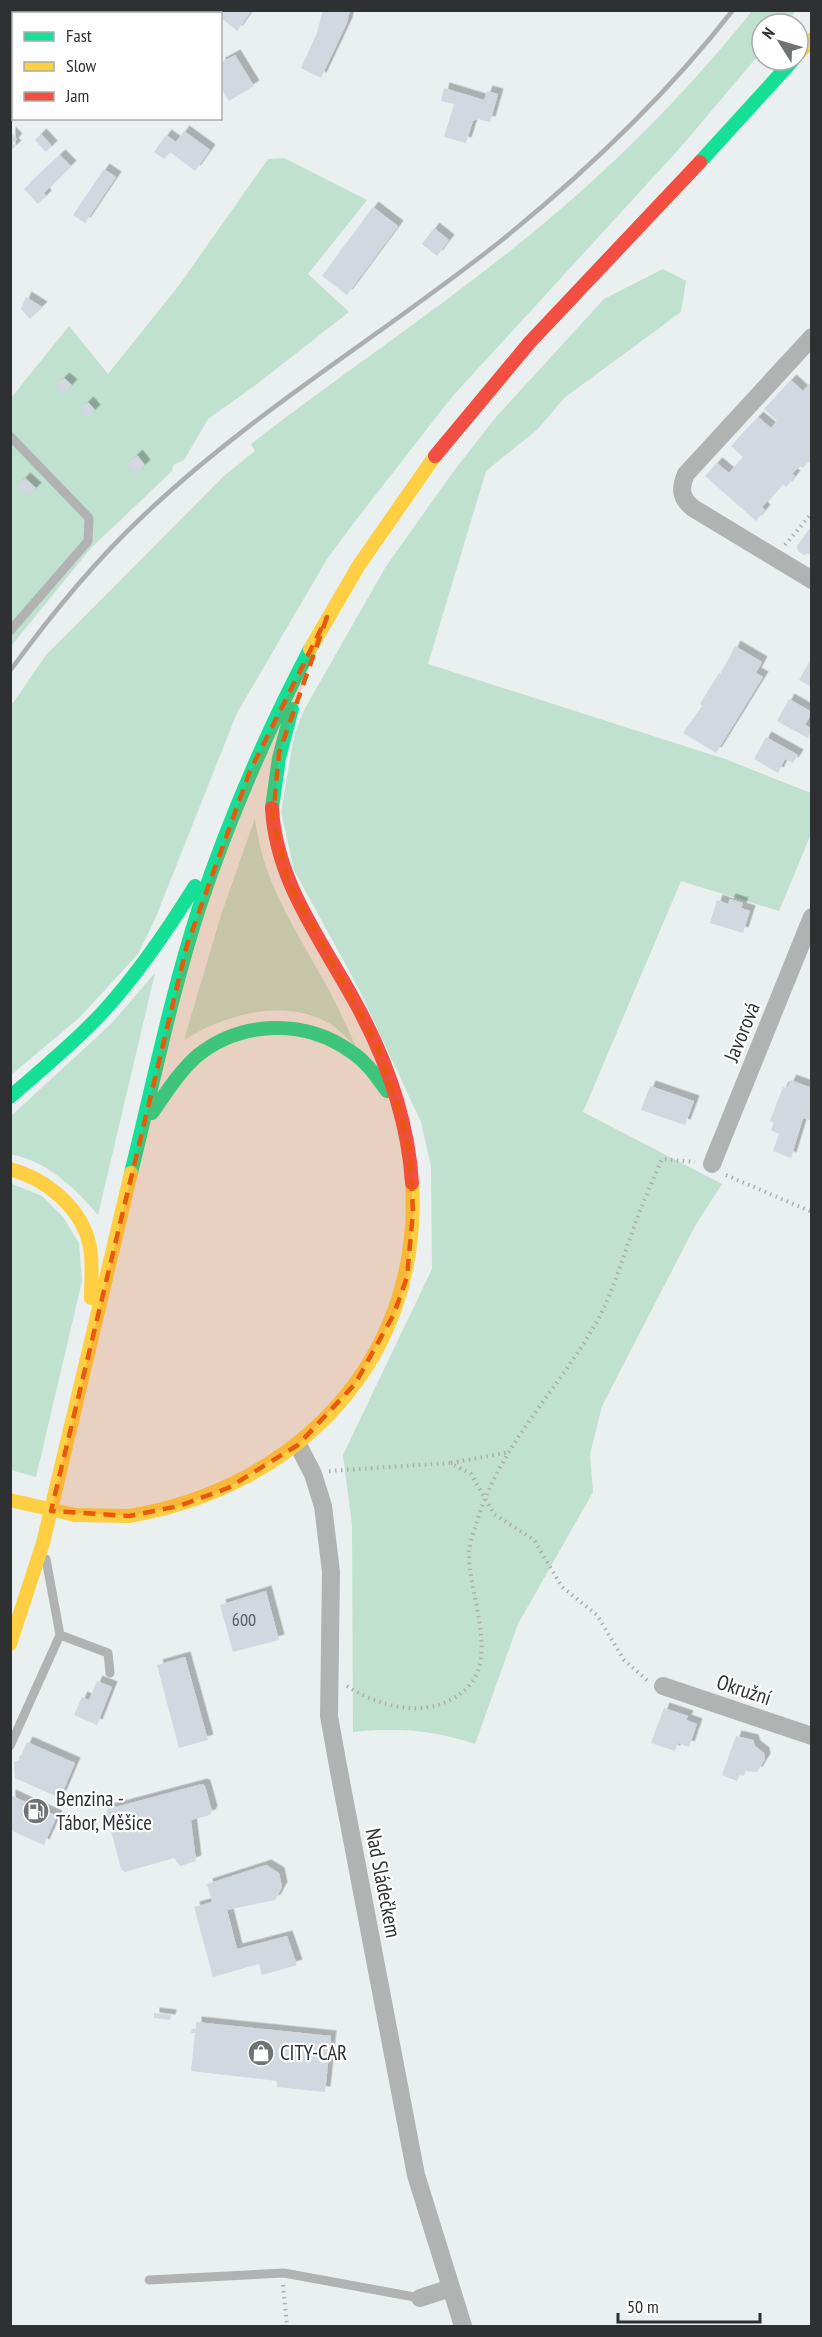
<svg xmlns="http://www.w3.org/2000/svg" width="822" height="2337" font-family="'PT Sans Narrow',sans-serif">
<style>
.green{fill:#c0e0d0}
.building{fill:#d1d8e0;filter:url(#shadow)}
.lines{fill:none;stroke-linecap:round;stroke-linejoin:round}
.path{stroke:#adafaf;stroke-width:4;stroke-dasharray:1.5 4.5;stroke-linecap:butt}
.lane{stroke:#b0b3b2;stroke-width:9}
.street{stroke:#b0b3b2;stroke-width:18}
.fast{stroke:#16e098;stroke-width:14}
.slow{stroke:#ffcf43;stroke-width:14}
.jam{stroke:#f24e42;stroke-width:14}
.rail{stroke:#adafaf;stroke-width:4.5}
.slow-bridge{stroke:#ffcf43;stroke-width:14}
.marked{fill:#e8590c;fill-opacity:0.2;stroke:#e8590c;stroke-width:4.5;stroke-dasharray:12 8;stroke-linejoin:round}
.labels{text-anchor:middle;stroke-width:4.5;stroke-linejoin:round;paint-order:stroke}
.number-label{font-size:18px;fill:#595d60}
.street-label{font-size:21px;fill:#2e3031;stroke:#fff}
.poi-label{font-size:21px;fill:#2e3031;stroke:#fff;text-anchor:start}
</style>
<defs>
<filter id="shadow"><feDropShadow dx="5.5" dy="-5.5" stdDeviation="0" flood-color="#0004"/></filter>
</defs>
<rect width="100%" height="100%" fill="#eaeff0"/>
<path class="green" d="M752,11H796L785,24H762V51L679,149L451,398L356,520L327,559L237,713L155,919L138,954L79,1018L11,1075V706L46,655L225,475L255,451L251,444C336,378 426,318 510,251C600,180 681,100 752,11Z
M284,158L367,200L308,274L349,312L253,387L208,419L184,460L173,465L172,471L91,548L11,646V398L69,326L108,374L180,284L268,159Z
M663,269L686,281L681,312L564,398L538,429L486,471L428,664L725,759L811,793V834L779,911L681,881L583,1112L722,1184L695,1226L602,1406L590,1454L593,1492L518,1624L475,1744C434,1730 396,1727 353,1732L352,1525L343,1455L432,1269L431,1167L421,1122L359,989L294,870L281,812L294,736L304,710L385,568L453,472L496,417L604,299Z
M255,818C262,880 294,927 324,981C336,1002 346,1025 356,1047C349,1041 343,1034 336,1028C291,995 225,1014 184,1040L221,915Z
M155,973L98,1215C74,1187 48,1162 11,1154V1116L112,1023Z
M10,1183L42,1196L63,1217L79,1243L82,1281L36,1477L11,1470Z"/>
<path class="building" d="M149,10H179L182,14H152Z
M223,10H252L237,31L220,17Z
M323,10H350L347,23L321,78L301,68L317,33Z
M235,55L254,86L229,101L220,86V63Z
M444,88L484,100L487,91L498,94L490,122L477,119L473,121L466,143L444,137L454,104L441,101Z
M184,131L210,150L195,171L170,152L164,159L154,152L166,135L176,142Z
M10,132L17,139L13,143L16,146L10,151Z
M41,134L52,146L46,152L35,140Z
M60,155L71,166L44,193L46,196L38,204L24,189Z
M104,169L116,177L85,223L73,215Z
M373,207L398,226L347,295L322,276Z
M434,228L449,240L437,256L422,244Z
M26,297L42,307L30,319L21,309Z
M64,378L72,385L63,394L56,386Z
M791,380L803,391L812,381V458L803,468L800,466L792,474L795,476L786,487L782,484L762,507L765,510L756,521L705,476L717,463L729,473L743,457L731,446L758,417L771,428L777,421L764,409Z
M88,402L95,410L87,418L80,410Z
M137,455L145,465L136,474L127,465Z
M25,478L36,488L28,496L17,486Z
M812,525V556L807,553L804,555L798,551L797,546Z
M735,646L762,662L756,673L763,677L716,753L683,733L702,706L700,704L719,673L721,674Z
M812,657V687L799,680Z
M789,699L812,712L805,725L812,729L808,738L777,721Z
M766,737L798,755L793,763L785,759L778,773L754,759Z
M730,899L743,903L741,908L750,911L743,933L710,923L717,900L728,904Z
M791,1080L812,1088V1121L803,1118L791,1158L773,1151L779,1134L771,1130L774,1123L770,1121L783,1087L787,1088Z
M650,1086L694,1101L685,1125L641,1110Z
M266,1591L279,1640L233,1652L220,1605Z
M185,1657L208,1740L179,1748L157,1665Z
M97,1681L112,1687L97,1725L74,1715L82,1697L89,1700Z
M664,1708L688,1716L686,1720L697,1724L689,1747L678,1743L675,1751L651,1743Z
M736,1736L753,1740L755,1746L764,1753L765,1759L757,1772L745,1771L744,1776L740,1774L737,1781L722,1775Z
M27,1742L75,1763L60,1798L15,1778L14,1762L19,1760Z
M202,1784L205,1786L212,1811L210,1815L191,1820L196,1861L180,1866L174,1858L125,1872L121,1869L106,1812L108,1809Z
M10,1795L57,1816L44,1845L10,1830Z
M266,1865L279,1873L282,1887L275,1900L227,1910L237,1949L287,1936L297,1965L262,1975L259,1964L213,1977L194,1907L212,1902L207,1884Z
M154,2013L171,2015L170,2020L154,2018Z
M196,2022L331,2036L325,2092L277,2087V2081L191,2071L195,2033H191L192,2029H196Z"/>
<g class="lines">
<path class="path" d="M785,545L812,513
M726,1175L812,1212
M451,1463L510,1452
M329,1471L450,1463L471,1474L494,1514L534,1540L562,1587L597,1615L624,1660L648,1681
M347,1686C383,1709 434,1721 468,1687C499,1655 467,1590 469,1551C470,1543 473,1533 476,1525C497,1449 558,1390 596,1323C613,1293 621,1262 633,1230C641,1206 652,1183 662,1159L695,1162
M283,2285L287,2326"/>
<path class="lane" d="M10,436L89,518L88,541L10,631
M60,1635L108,1653L110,1673
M10,1746L60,1635L46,1559
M149,2280L284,2273L420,2298"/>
<path class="street" d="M211,14L213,10
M812,337L686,474C680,488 680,498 693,508L812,580
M712,1164L812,917
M298,1445L313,1474L323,1506L331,1572L329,1716L338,1766L416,2175L463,2326
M663,1686L812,1736
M420,2298L451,2288"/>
<path class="fast" d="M10,74L14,71
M700,162L793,60
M272,808L279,758L292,709
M10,1097C41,1070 74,1043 102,1013C138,974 167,931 195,886
M152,1113C166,1093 179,1072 197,1056C241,1020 305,1019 350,1051C366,1061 376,1076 387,1091
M131,1173C153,1084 171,995 199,908C229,819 266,733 310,649"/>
<path class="slow" d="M76,14L79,10
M798,54L812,39
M310,649L359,565L435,456
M10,1169C46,1179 82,1207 90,1247C93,1263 91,1281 91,1298
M129,1516C297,1488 423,1359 412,1183
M10,1644L43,1543L131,1173"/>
<path class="jam" d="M435,456L530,342L700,162
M272,808C276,881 320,938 354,1000C385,1056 408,1119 412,1183"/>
<path class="rail" d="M10,671C50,616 93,563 142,517C252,412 384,334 502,240C587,171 666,96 733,10"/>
<path class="slow-bridge" d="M10,1500L75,1515L129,1516"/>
</g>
<path class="marked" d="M327,617L279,753L273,819L289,882L377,1044L401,1115L410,1152L413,1212L407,1277L394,1314L355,1384L298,1445L228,1488L179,1506L129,1516L51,1511L187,945L250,771Z"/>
<defs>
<symbol id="fuel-disc" viewBox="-11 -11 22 22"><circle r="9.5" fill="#707374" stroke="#fff"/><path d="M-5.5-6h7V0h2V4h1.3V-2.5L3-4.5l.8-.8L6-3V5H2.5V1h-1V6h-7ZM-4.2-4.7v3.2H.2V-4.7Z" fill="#fff"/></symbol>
<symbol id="shop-disc" viewBox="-11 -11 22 22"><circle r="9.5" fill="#707374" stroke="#fff"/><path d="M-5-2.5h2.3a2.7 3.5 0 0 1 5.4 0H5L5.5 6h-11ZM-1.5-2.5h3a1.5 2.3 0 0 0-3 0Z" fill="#fff"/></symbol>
</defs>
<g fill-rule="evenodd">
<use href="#fuel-disc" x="21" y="1796" width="30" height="30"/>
<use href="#shop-disc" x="246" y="2038" width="30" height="30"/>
</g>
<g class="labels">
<g class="number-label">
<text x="244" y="1626">600</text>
</g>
<g class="street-label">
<text transform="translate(742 1032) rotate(-68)" y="7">Javorová</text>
<text transform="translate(744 1690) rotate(18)" y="7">Okružní</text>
<text transform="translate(383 1883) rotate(79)" y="7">Nad Sládečkem</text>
</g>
<g class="poi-label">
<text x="56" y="1806">Benzina -<tspan x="56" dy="24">Tábor, Měšice</tspan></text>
<text x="280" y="2060">CITY-CAR</text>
</g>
</g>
<rect width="822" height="2337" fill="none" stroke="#2e3031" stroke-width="24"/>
<rect x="12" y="12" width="210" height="108" fill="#ffffff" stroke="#abacad" stroke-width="1.5"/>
<rect x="24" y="32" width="30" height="9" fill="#16e098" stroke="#abacad" stroke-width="1.5"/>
<text x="66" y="42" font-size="18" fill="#2e3031">Fast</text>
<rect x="24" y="62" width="30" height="9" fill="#ffcf43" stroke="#abacad" stroke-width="1.5"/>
<text x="66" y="72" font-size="18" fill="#2e3031">Slow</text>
<rect x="24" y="92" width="30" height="9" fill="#f24e42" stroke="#abacad" stroke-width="1.5"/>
<text x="66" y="102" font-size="18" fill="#2e3031">Jam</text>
<g transform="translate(780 42) rotate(307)"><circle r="28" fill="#ffffff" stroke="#abacad" stroke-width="1.5"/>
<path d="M0-4.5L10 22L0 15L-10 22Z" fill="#707374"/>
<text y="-9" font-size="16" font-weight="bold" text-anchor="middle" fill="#2e3031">N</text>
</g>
<path d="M618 2313v9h142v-9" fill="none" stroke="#2e3031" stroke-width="3"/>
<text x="627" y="2313" font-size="18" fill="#2e3031" stroke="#ffffff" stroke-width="4.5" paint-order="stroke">50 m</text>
</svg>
